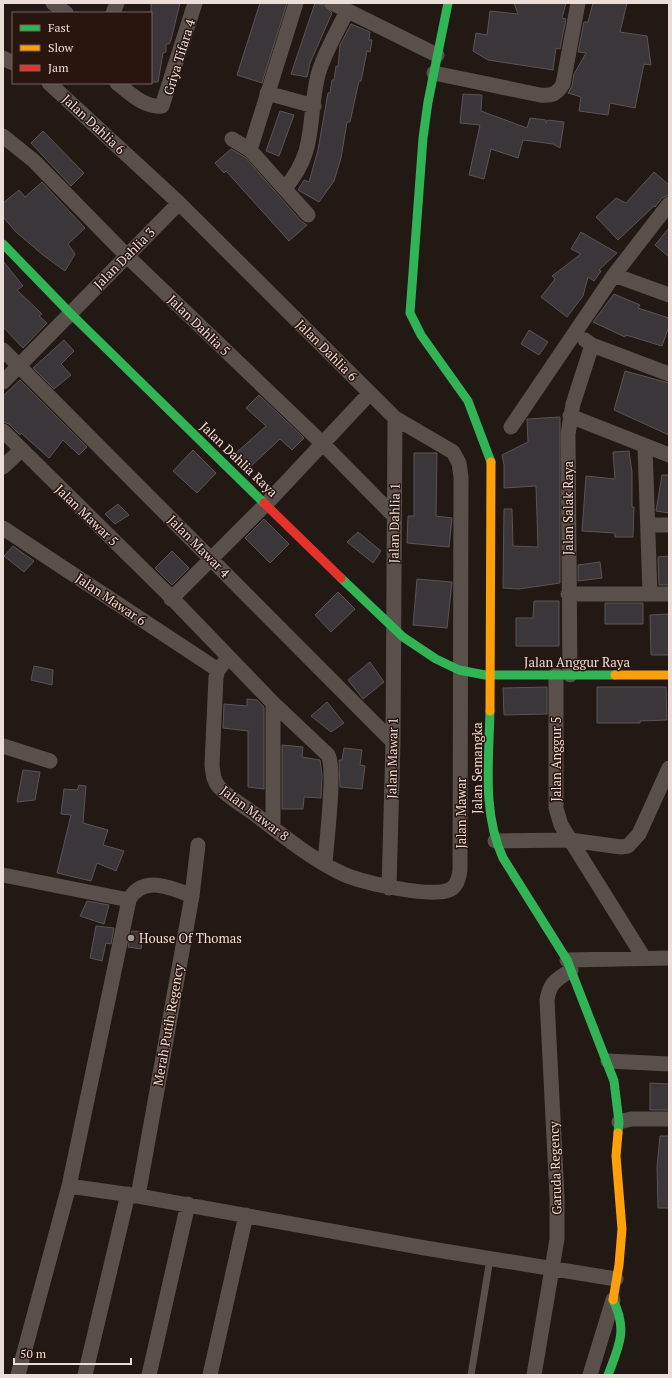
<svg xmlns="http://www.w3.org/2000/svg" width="672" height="1378" font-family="'PT Serif',serif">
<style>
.building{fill:#3b3639;stroke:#5a5457}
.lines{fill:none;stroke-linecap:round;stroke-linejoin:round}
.lane{stroke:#594f4b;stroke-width:7}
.street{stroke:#594f4b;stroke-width:15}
.fast{stroke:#30b455;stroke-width:9}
.slow{stroke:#ff9f0a;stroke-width:9}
.jam{stroke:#e5322d;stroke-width:9}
.poi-dot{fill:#a59893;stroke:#28150e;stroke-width:1.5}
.labels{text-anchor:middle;stroke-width:3;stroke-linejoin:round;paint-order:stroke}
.street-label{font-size:13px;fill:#ebddd8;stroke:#28150e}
.poi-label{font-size:13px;fill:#ebddd8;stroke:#28150e;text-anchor:start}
</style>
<rect width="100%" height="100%" fill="#221814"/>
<path class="building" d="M151,3H180L171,40L169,44H166V52L163,53L158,82H151Z
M260,3H287L262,83L237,75Z
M315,3L324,5L332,13L310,63L307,77L291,74Z
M514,3H566L562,18L566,19L560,49L556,48L553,70L488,60L473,51L476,33L487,35L490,11L518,14Z
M593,3H627L620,32L647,36L651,65L644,64L635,108L610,103L608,115L579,111L581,97L568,93L572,86L574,74L586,53L578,52L584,22H588Z
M351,24L370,32L369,40H372L370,52L367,51L361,81H359L350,122H347L341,158L334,181L319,202L298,190L304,180L309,182L318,150L328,93H330L332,80H334L336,66L338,67L340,45Z
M463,94L482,95L481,111L527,128L530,118L546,120V123L548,120L564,122L560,148L553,144L523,140L518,158L491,149L484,179L469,175L480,125L460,123Z
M280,111L294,115L279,156L266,151Z
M43,131L84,173L71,186L31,143Z
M231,149L245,157L301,221L307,225L289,241L226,171L224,173L215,163Z
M654,172L669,185V195L662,198L655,207L654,206L618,240L596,217L616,198L626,203Z
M42,182L85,228L68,244L75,254L65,271L43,255L16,232L3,217V203L19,190L25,197Z
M669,228V257L655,245Z
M581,232L617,253L599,270L601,271L594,281L588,277L583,296L567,317L541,297L555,279L552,276L581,254L571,249Z
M3,261L23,286L17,290L42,314L39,316L47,323L23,348L3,327Z
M614,294L640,305L638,308L669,318V326L662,346L626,335L625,337L593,322Z
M529,330L548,342L539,355L521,344Z
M64,340L74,351L61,364L71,375L54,389L33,368Z
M625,371L669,383V435L614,410Z
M20,380L87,447L79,455L63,440L49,458L21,433L20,435L9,424L3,422V396Z
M259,395L304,438L292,450L280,439L249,468L236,453L266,426L246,408Z
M560,417V583L519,589L503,588L504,509H512L513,546L538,547L536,486L504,488V465L502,455L528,442L527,419Z
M193,450L216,473L197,493L173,471Z
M629,451L632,472V507H634L633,537H615V533L582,531L586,476L615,479L613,452Z
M414,453H437L436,516L452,518L449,547L407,543L408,516H414Z
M662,475H669V513L656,511Z
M118,504L129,515L115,524L105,514Z
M264,519L289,544L270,563L245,538Z
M358,532L381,551L373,563L347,542Z
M13,546L34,561L24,572L4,556Z
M172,551L189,568L172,585L155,568Z
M669,556V585H659L658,557Z
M600,562L602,578L578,581V565Z
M417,579L452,582L447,628L413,625Z
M338,592L355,609L331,632L315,615Z
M534,601H559V646H516V618H533Z
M605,603H643V624H605Z
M669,614V655H651L650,615Z
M370,662L384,682L363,699L348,680Z
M34,666L53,670L52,685L31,680Z
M547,687V714L504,715L503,688Z
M597,687H666L667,720L640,721V723H597Z
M247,699L257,700L264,707V789L248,787V731L223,728L224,704L247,706Z
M327,702L344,723L331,732L311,716Z
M282,745L303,747L302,757L320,760L322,775L321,798L304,797L303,809H282Z
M344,748L362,750L360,765L365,766L362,789L340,787L339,760H342Z
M23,770L40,772L35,800L17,802Z
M79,785L86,786L83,823L108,830L103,845L124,851L116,871L97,863L91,881L57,873L71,815L61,814L64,789L77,790Z
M87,901L109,905L104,924L80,916Z
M96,926L114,928L111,944L106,943L102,961L90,958Z
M132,931L143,932L141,949L128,947Z
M650,1083L669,1084V1110H650Z
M660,1136H669V1208H658L657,1167Z"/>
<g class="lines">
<path class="lane" d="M471,1375L490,1259"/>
<path class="street" d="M53,3L66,13
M332,3L437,55
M113,13L117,3
M3,58L13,63
M434,73L540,95C552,96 557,94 563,84L578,3
M49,83L179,203L395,418L453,452L459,463L461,477L460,870C459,878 457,887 449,890C429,898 358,882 339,872C309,857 282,835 256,815C244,806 229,798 219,787C213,780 213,773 212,765L216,677L218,670L228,658
M117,83C130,93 144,108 162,106L195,3
M267,93L314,106
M3,136L34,161L126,255L323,444L394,516
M232,139L250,150L308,215
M250,150L296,3
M285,188C318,150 307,119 318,75C324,53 337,32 347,11
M614,275L669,295
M585,340L592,345L669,374
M3,350L393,742
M3,382L179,203
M570,416L669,455
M511,427L614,275L669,204
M3,431L167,593L273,703L328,755C336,769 326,844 325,864
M645,446L650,594
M3,467L21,450
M649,525H669
M3,528L218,670
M568,594H669
M171,599L266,504L370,393
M556,675V808L561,825L644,958
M570,675L568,434L573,404L592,345
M3,746L50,761
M273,828V703
M495,841L570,840L621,847L628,846L639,834L669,768
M3,875L129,900
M389,888L393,742L395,418
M567,960L669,958
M608,1061L669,1064
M619,1122L631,1119H669
M69,1186L138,1196L192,896L198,845
M138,1196L425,1248L616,1279
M18,1375L69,1186L129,900C142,875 171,887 192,896
M85,1375L128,1194
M149,1375L188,1204
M210,1375L246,1215
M534,1375L557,1239V1197L547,1000C550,982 556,980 571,970
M590,1375L613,1300"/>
<path class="fast" d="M448,3L428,102L423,138L410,313L421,335L468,401L491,462
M3,244L70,313L264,503
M341,578L403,637L436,659L459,670L485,675H615
M490,711C489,760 482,813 503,858L567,960L614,1081L619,1122L618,1133
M608,1375C619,1346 628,1330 613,1300"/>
<path class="slow" d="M615,675H669
M490,711L491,462
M613,1300L619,1265L622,1229L616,1156L618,1133"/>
<path class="jam" d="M264,503L341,578"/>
</g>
<circle class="poi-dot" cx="131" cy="938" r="4"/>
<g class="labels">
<g class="street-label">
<text transform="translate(179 57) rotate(-73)" y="5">Griya Tifara 4</text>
<text transform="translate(94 124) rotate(43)" y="5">Jalan Dahlia 6</text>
<text transform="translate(124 258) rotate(-45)" y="5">Jalan Dahlia 3</text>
<text transform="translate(199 325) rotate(44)" y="5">Jalan Dahlia 5</text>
<text transform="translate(327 350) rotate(45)" y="5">Jalan Dahlia 6</text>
<text transform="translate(239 459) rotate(44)" y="5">Jalan Dahlia Raya</text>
<text transform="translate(568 508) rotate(-90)" y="5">Jalan Salak Raya</text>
<text transform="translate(87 515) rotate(44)" y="5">Jalan Mawar 5</text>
<text transform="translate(394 523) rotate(-89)" y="5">Jalan Dahlia 1</text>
<text transform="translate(199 546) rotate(45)" y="5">Jalan Mawar 4</text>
<text transform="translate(111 599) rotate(34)" y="5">Jalan Mawar 6</text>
<text x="577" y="667">Jalan Anggur Raya</text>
<text transform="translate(392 758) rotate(-89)" y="5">Jalan Mawar 1</text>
<text transform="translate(556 759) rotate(-90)" y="5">Jalan Anggur 5</text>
<text transform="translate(477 768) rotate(-90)" y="5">Jalan Semangka</text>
<text transform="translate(255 813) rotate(37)" y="5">Jalan Mawar 8</text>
<text transform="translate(461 813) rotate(-90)" y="5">Jalan Mawar</text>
<text transform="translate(168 1025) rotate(-80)" y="5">Merah Putih Regency</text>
<text transform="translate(555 1168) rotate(-92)" y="5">Garuda Regency</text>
</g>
<g class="poi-label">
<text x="139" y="943">House Of Thomas</text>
</g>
</g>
<rect width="672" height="1378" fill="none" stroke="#ebddd8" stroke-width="8"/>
<rect x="12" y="12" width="140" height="72" fill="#28150e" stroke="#76655f"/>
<rect x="20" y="25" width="20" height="6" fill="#30b455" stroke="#76655f"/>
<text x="48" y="32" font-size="12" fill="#ebddd8">Fast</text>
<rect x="20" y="45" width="20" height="6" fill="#ff9f0a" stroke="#76655f"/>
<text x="48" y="52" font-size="12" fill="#ebddd8">Slow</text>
<rect x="20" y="65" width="20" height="6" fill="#e5322d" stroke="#76655f"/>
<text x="48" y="72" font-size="12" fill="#ebddd8">Jam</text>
<path d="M14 1358v6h117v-6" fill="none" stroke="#ebddd8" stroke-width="2"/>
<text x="20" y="1358" font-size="12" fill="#ebddd8" stroke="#28150e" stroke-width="3" paint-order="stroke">50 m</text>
</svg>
